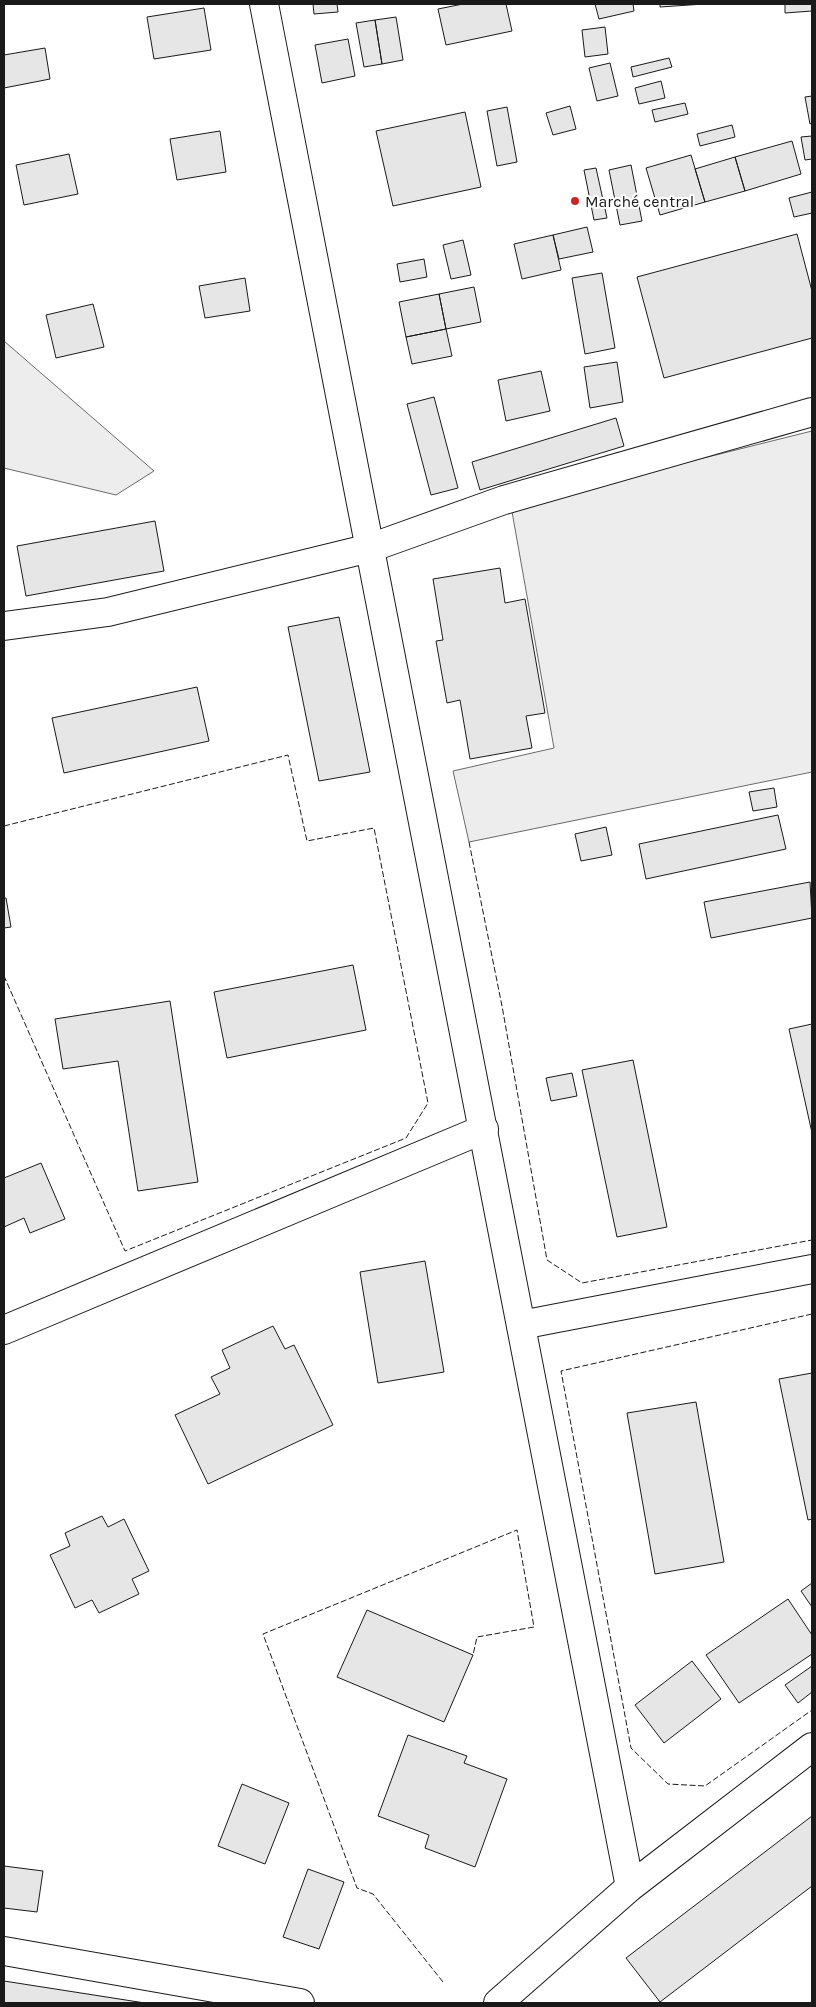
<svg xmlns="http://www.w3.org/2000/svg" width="816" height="2007" font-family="Karla,sans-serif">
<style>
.built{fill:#ededed;stroke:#6a6a6a}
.building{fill:#e6e6e6;stroke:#1a1a1a}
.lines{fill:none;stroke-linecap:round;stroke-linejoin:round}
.minor-casing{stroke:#1a1a1a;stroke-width:30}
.tertiary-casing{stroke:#1a1a1a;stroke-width:30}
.minor{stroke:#fff;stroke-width:28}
.tertiary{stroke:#fff;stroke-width:28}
.fence{stroke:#1a1a1a;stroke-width:1;stroke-dasharray:6 2.5;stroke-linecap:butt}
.poi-dot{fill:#c62828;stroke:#fff;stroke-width:2}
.labels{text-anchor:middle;stroke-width:4;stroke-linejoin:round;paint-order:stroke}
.poi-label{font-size:16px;fill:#1a1a1a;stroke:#fff;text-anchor:start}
</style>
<rect width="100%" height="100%" fill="#fff"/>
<path class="built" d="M4,341L154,471L116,495L4,468Z
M812,431V772L469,842L453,771L554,748L511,506Z"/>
<path class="building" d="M313,4H337L338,12L314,14Z
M463,4H506L512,31L446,45L438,9Z
M595,4H633L634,11L599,19Z
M660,4H704L660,7Z
M785,4H812V11L785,13Z
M204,8L211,50L154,59L147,17Z
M396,17L403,60L382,64L375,20Z
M375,20L382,64L364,67L356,23Z
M605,27L608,54L585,57L582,30Z
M348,39L355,76L322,83L315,45Z
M45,48L50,79L4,88V55Z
M669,58L672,67L633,77L631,67Z
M610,63L618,96L597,101L589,68Z
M661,81L665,98L639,104L635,88Z
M812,96V123L810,124L805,97Z
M685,103L688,114L655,122L652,110Z
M570,106L576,129L553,135L546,113Z
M507,107L517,162L497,166L487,111Z
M465,112L481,187L393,206L376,131Z
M732,125L735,137L700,146L697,134Z
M220,131L226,172L177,180L170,139Z
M812,136V159L805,160L801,137Z
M792,141L801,174L745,191L735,157Z
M69,154L78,194L24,205L16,165Z
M691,155L705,202L660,215L646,168Z
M735,157L745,191L705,202L695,169Z
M631,165L642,221L620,225L609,170Z
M596,168L607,218L594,220L584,170Z
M812,192V213L794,217L789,198Z
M587,227L593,252L559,259L553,235Z
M797,234L812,291V338L664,378L637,277Z
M553,235L561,270L522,279L514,244Z
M463,240L471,275L451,279L443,245Z
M424,259L427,277L400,282L397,264Z
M602,273L615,348L585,354L572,278Z
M245,278L250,311L205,318L199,286Z
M474,287L481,322L446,329L439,294Z
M439,294L446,329L406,337L399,302Z
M93,304L104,347L56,358L46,315Z
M446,329L452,356L412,364L406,337Z
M617,362L623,402L590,408L584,367Z
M541,371L550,411L506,421L498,380Z
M434,397L458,488L431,495L407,404Z
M616,418L624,446L480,490L472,462Z
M155,521L164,571L26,596L17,546Z
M500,568L505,603L525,599L545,713L526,716L532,748L470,759L460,700L447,703L436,641L443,640L433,579Z
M339,617L370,772L319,781L288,627Z
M197,687L209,741L64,773L52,718Z
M774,788L777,807L753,811L749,792Z
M778,815L786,849L646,879L639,844Z
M606,827L612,855L581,861L575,834Z
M810,882L812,918L711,938L704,902Z
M4,898H6L11,927L4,928Z
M353,965L366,1030L227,1058L214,992Z
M170,1001L198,1182L138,1191L118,1061L63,1069L55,1019Z
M812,1024V1133L789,1029Z
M633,1060L667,1227L617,1237L582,1070Z
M572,1073L577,1096L551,1101L546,1078Z
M41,1163L65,1219L30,1233L24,1218L4,1227V1178Z
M425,1261L444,1372L378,1383L360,1272Z
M273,1326L285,1349L294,1345L333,1425L208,1484L175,1415L220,1394L211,1377L230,1368L222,1350Z
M812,1373V1519L808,1520L779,1379Z
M696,1402L724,1562L655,1574L627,1413Z
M102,1516L108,1527L124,1519L149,1571L132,1579L139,1594L99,1613L92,1600L75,1608L50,1555L70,1546L65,1533Z
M812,1583V1607L801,1591Z
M788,1599L812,1635V1654L739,1703L706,1655Z
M367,1610L473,1655L444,1722L337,1677Z
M692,1661L721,1699L664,1743L635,1705Z
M812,1666V1692L798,1703L785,1685Z
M408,1735L467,1756L464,1763L507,1779L475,1867L425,1848L429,1835L378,1816Z
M242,1784L289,1803L265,1864L218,1846Z
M812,1816V1886L660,2002L626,1958Z
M4,1866L43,1871L37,1912L4,1908Z
M308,1869L344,1882L319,1949L283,1937Z
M4,1981L145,2003H4Z"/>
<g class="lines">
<defs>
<path id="minor" d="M4,626L108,612L370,548L504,500L812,412
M521,1325L812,1269
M4,1330L484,1129
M4,1951L300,2003"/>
<path id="tertiary" d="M264,4L630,1887
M498,2003L630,1887L812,1747"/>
</defs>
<use href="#minor" class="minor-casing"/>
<use href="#tertiary" class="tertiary-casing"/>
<use href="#minor" class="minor"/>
<use href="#tertiary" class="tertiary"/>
<path class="fence" d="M4,826L288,755L307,841L374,828L428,1103L406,1138L125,1251L4,976
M469,842L502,1006L547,1260L582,1283L812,1240
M812,1314L561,1371L631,1748L668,1784L705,1786L812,1710
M443,1982L373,1894L357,1888L263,1634L517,1530L534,1627L477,1637L473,1655"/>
</g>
<circle class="poi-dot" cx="575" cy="201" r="5"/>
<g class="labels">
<g class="poi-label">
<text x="585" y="207">Marché central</text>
</g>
</g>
<rect width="816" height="2007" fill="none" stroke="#1a1a1a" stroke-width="10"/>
</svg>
